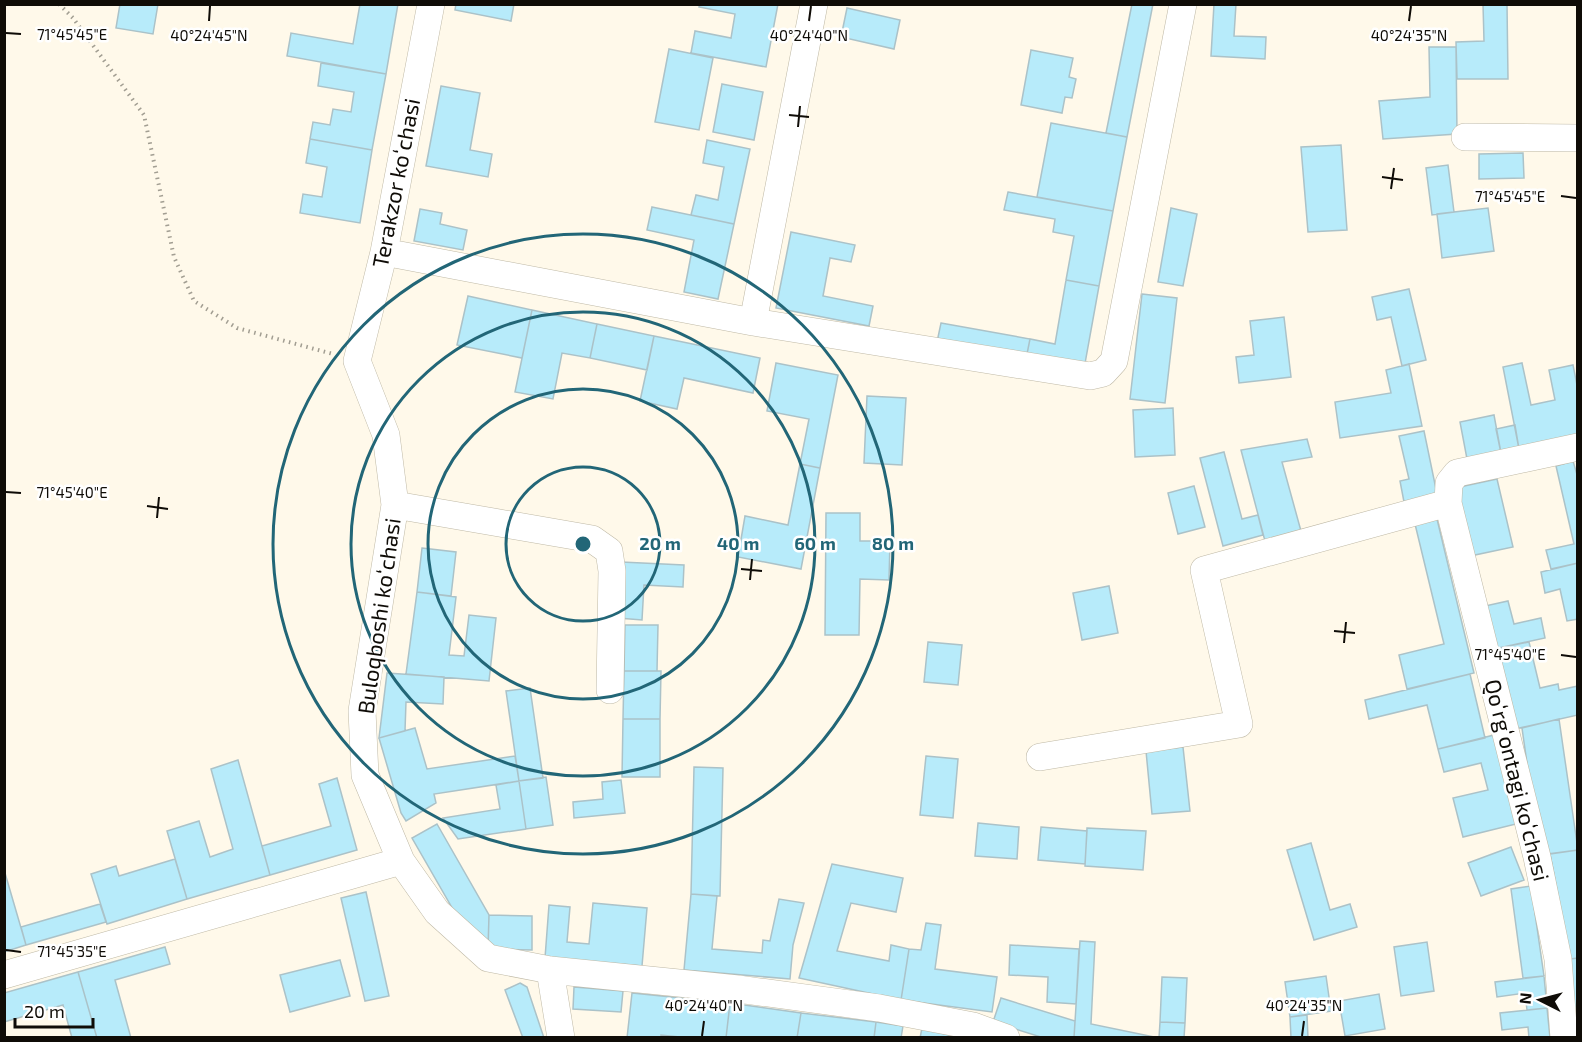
<svg xmlns="http://www.w3.org/2000/svg" width="1582" height="1042" font-family="'Exo 2',sans-serif">
<style>
.building{fill:#b7ebfa;stroke:#abc2c8;stroke-width:1.5}
.lines{fill:none;stroke-linecap:round;stroke-linejoin:round}
.street-casing{stroke:#bfb9a6;stroke-width:28}
.path{stroke:#a29e92;stroke-width:4;stroke-dasharray:1.5 4.5;stroke-linecap:butt}
.street{stroke:#fff;stroke-width:27}
.ticks{fill:none;stroke:#0f0c07;stroke-width:2}
.ring{fill:none;stroke:#267;stroke-width:3}
.labels{text-anchor:middle;stroke-width:5;stroke-linejoin:round;paint-order:stroke}
.street-label{font-size:22px;fill:#0f0c07;stroke:#fff}
.ticks-label{font-size:15px;text-anchor:middle;fill:#0f0c07;stroke:#fff;stroke-width:5;stroke-linejoin:round;paint-order:stroke}
.centre{fill:#267;stroke:#fff;stroke-width:3}
.ring-label{font-size:18px;text-anchor:middle;font-weight:bold;fill:#267;stroke:#fff;stroke-width:5;stroke-linejoin:round;paint-order:stroke}
</style>
<rect width="100%" height="100%" fill="#fff9ea"/>
<path class="building" d="M120,4H158L153,34L116,28Z
M360,4H398L386,74L287,56L291,33L353,44Z
M456,4H514L511,21L455,10Z
M700,4H778L766,67L691,53L695,31L731,38L735,14L699,7Z
M1132,4H1153L1127,137L1106,133Z
M1214,4H1236L1234,36L1266,37L1265,59L1211,56Z
M1483,4H1507L1508,79H1457L1456,42L1484,41Z
M847,8L900,20L894,49L841,37Z
M1429,47H1456L1457,134L1383,139L1379,101L1430,97Z
M669,49L713,58L699,130L655,122Z
M1031,50L1073,58L1069,77L1076,79L1072,98L1065,97L1062,113L1021,105Z
M321,63L386,74L372,150L310,139L313,122L330,125L333,109L351,112L354,92L318,86Z
M722,84L763,92L754,140L713,132Z
M441,86L480,93L470,150L492,154L488,177L426,166Z
M1051,123L1127,137L1113,211L1037,197Z
M310,139L372,150L360,223L300,213L303,194L322,197L327,167L306,163Z
M707,140L750,149L734,224L691,215L696,195L718,200L724,167L703,163Z
M1341,145L1347,230L1308,232L1301,147Z
M1523,153L1524,178L1479,179V154Z
M1448,165L1454,212L1432,215L1426,168Z
M1008,192L1113,211L1099,286L1066,280L1074,236L1053,232L1055,219L1004,210Z
M652,207L734,224L718,299L684,292L694,240L647,230Z
M1171,208L1197,214L1183,286L1158,282Z
M1488,208L1494,251L1442,258L1437,214Z
M420,209L442,213L440,224L467,230L463,250L414,241Z
M791,232L855,245L851,262L830,258L823,296L873,306L869,326L776,308Z
M1066,280L1099,286L1084,369L1026,359L1030,339L1055,344Z
M1409,289L1426,360L1402,366L1391,317L1377,320L1372,297Z
M1142,294L1177,298L1165,403L1130,399Z
M468,296L532,310L522,358L457,345Z
M532,310L597,324L590,358L562,353L553,399L515,392Z
M1284,317L1291,377L1239,383L1236,357L1254,355L1250,321Z
M941,323L1030,339L1026,359L937,342Z
M597,324L654,336L647,370L590,358Z
M654,336L760,358L753,393L684,378L677,409L640,401Z
M776,363L838,375L820,468L800,464L809,419L767,411Z
M1522,363L1531,405L1555,400L1549,370L1573,365L1578,390V438L1519,449L1503,367Z
M1409,364L1422,426L1340,438L1335,402L1391,393L1386,370Z
M867,396L906,398L902,465L864,463Z
M1173,408L1175,455L1135,457L1133,410Z
M1494,415L1501,453L1467,459L1460,422Z
M1515,425L1519,449L1501,453L1496,429Z
M1424,431L1437,494L1404,502L1400,481L1409,479L1399,436Z
M1307,439L1312,457L1282,462L1301,531L1265,541L1241,450Z
M1224,452L1242,519L1258,515L1263,535L1223,546L1200,458Z
M1573,461L1578,478V563L1551,569L1546,550L1574,544L1556,466Z
M800,464L820,468L801,569L738,557L745,516L788,525Z
M1497,479L1513,547L1470,556L1455,488Z
M1194,486L1205,527L1178,534L1168,493Z
M826,513H860V541H890L889,580L860,579L859,635H825Z
M1437,519L1474,673L1407,689L1399,655L1444,644L1415,524Z
M422,548L456,552L451,596L417,592Z
M621,562L684,565L683,587L644,585L642,620L618,618Z
M1578,563V619L1567,621L1560,589L1545,593L1541,572Z
M1109,586L1118,633L1082,640L1073,593Z
M417,592L456,597L449,655L464,656L469,615L496,618L489,681L406,674Z
M1508,601L1514,624L1541,618L1545,638L1494,649L1485,606Z
M625,625H658L657,671H624Z
M928,642L962,645L958,685L924,682Z
M1529,642L1540,688L1558,684L1559,690L1578,686V715L1515,729L1494,649Z
M624,671H661L660,719H623Z
M387,673L444,677L443,704L406,702L405,731L379,738Z
M1470,674L1485,738L1438,749L1427,705L1369,719L1365,700Z
M530,688L543,778L519,781L506,691Z
M623,719H660V777H622Z
M1559,719L1578,850L1540,855L1522,728Z
M415,728L427,769L515,756L519,781L434,794L436,803L406,821L401,813L379,738Z
M1498,734L1520,823L1463,837L1453,798L1488,790L1481,763L1444,772L1438,749Z
M1183,747L1190,811L1152,814L1146,751Z
M926,756L958,759L953,818L920,815Z
M238,760L270,875L187,899L167,831L199,821L210,857L233,849L211,769Z
M694,767L723,768L720,896L691,894Z
M546,777L553,825L526,829L519,781Z
M337,778L357,850L270,875L262,846L331,826L319,784Z
M621,780L625,813L574,818L573,802L603,799L602,782Z
M519,781L526,829L458,839L443,818L500,809L496,785Z
M978,823L1019,827L1017,859L975,856Z
M437,824L489,915L488,949L462,925L412,838Z
M1041,827L1087,831L1085,864L1038,860Z
M1087,828L1146,831L1143,870L1085,866Z
M1311,843L1330,910L1350,904L1357,927L1314,940L1287,850Z
M1511,847L1524,880L1481,896L1468,863Z
M1578,850V958L1570,959L1550,854Z
M175,859L187,899L107,924L91,874L116,866L119,876Z
M832,864L903,878L896,912L851,903L837,951L889,961L891,945L909,949L901,1000L799,978Z
M5,873L26,945L4,952V873Z
M1531,886L1544,976L1523,978L1511,889Z
M366,892L389,996L365,1001L341,898Z
M691,894L717,896L712,949L762,953L763,940L770,941L779,899L804,903L793,945L790,979L684,970Z
M593,903L647,908L642,966L545,958L549,905L570,907L567,942L589,944Z
M100,904L106,922L26,945L21,927Z
M489,915L532,916V950L488,949Z
M926,923L941,925L935,969L997,977L992,1012L901,1000L909,949L921,950Z
M1080,941L1095,942L1091,1024L1159,1038H1074Z
M1427,942L1434,991L1401,996L1394,947Z
M1010,945L1079,949L1076,1004L1047,1002L1048,977L1009,975Z
M165,947L170,964L115,980L131,1038H97L78,972Z
M1578,958V1038H1570L1562,960Z
M340,960L350,996L290,1012L280,975Z
M78,972L97,1038H72L63,1005L4,1022V993Z
M1326,976L1331,1011L1290,1017L1285,982Z
M1544,976L1547,1008L1527,1010L1525,993L1497,997L1495,982Z
M1162,977L1187,978L1185,1023L1160,1022Z
M520,983L527,987L544,1038H523L505,990Z
M574,987L623,991L621,1012L573,1009Z
M632,993L730,1003L726,1038H690L661,1035V1038H627Z
M1379,994L1385,1029L1345,1036L1339,1001Z
M1001,998L1075,1021L1074,1038H1044L993,1022Z
M730,1003L801,1013L797,1038H726Z
M1547,1008L1550,1038H1529L1528,1027L1502,1030L1500,1013Z
M801,1013L876,1022L874,1038H797Z
M1307,1015L1308,1038H1291L1290,1017Z
M876,1022L903,1026L901,1038H874Z
M1160,1022L1185,1023L1184,1038H1159Z
M922,1028L953,1036V1038H920Z"/>
<g class="lines">
<defs>
<path id="street" d="M431,4L384,252L357,361L386,435L395,505L362,711L365,775L401,861L437,912L488,958L550,970L738,989L879,1008L973,1026L1006,1038
M1465,137L1578,138
M384,252L753,322L1090,376L1103,373L1114,361L1183,4
M753,322L814,4
M395,505L592,539L609,551L612,571L610,690
M1040,757L1239,724L1204,570L1448,503
M550,970L561,1038
M4,975L401,861
M1564,1038L1558,959L1537,857L1448,503L1449,483L1457,473L1578,447"/>
</defs>
<use href="#street" class="street-casing"/>
<path class="path" d="M59,4L73,18L144,115L174,257L194,301L237,328L333,354"/>
<use href="#street" class="street"/>
</g>
<path class="ticks" d="M209,21L210,6M809,21L811,6M1409,21L1411,6M6,33L21,34M789,115L809,117M798,127L800,106M1382,177L1403,180M1391,189L1394,168M1561,196L1576,198M6,492L21,493M147,506L168,509M157,518L159,497M741,569L762,571M750,580L752,559M1334,631L1355,633M1344,643L1346,622M1561,655L1576,657M6,950L21,952M702,1036L704,1021M1302,1036L1304,1021"/>
<g class="ring">
<circle cx="583" cy="544" r="77"/>
<circle cx="583" cy="544" r="155"/>
<circle cx="583" cy="544" r="232"/>
<circle cx="583" cy="544" r="310"/>
</g>
<g class="labels">
<g class="street-label">
<text transform="translate(396 183) rotate(-79)" y="8">Terakzor koʻchasi</text>
<text transform="translate(379 616) rotate(-82)" y="8">Buloqboshi koʻchasi</text>
<text transform="translate(1517 780) rotate(76)" y="8">Qoʻrgʻontagi koʻchasi</text>
</g>
</g>
<g class="ticks-label">
<text x="72" y="40">71°45'45"E</text>
<text x="209" y="41">40°24'45"N</text>
<text x="809" y="41">40°24'40"N</text>
<text x="1409" y="41">40°24'35"N</text>
<text x="1510" y="202">71°45'45"E</text>
<text x="72" y="498">71°45'40"E</text>
<text x="1510" y="660">71°45'40"E</text>
<text x="72" y="957">71°45'35"E</text>
<text x="704" y="1011">40°24'40"N</text>
<text x="1304" y="1011">40°24'35"N</text>
</g>
<circle cx="583" cy="544" r="9" class="centre"/>
<g class="ring-label">
<text x="660" y="550">20 m</text>
<text x="738" y="550">40 m</text>
<text x="815" y="550">60 m</text>
<text x="893" y="550">80 m</text>
</g>
<rect width="1582" height="1042" fill="none" stroke="#0f0c07" stroke-width="12"/>
<g transform="translate(1540 1000) rotate(276)" stroke="#ffffff" stroke-width="4.5" paint-order="stroke">
<path d="M0-4.5L10 22L0 15L-10 22Z" fill="#0f0c07"/>
<text y="-9" font-size="16" font-weight="bold" text-anchor="middle" fill="#0f0c07">N</text>
</g>
<path d="M15 1018v9h78v-9" fill="none" stroke="#0f0c07" stroke-width="3"/>
<text x="24" y="1018" font-size="18" fill="#0f0c07" stroke="#ffffff" stroke-width="4.5" paint-order="stroke">20 m</text>
</svg>
